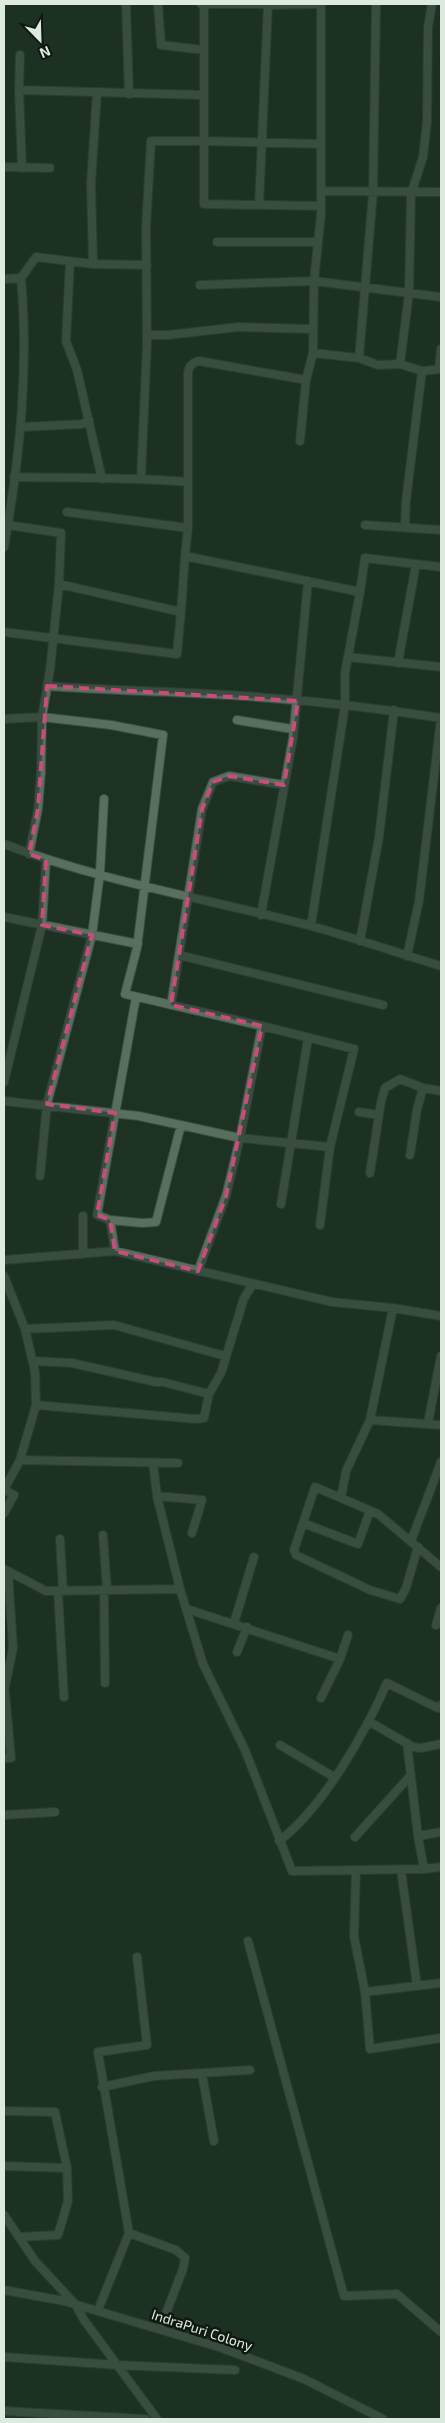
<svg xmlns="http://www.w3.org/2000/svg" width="445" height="2423" font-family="'Exo 2',sans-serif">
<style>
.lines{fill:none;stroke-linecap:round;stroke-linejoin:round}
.minor-casing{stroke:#3a4c3f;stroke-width:10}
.minor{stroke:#596f5d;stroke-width:8}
.marked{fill:none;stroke:#c94c7c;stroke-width:4;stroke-dasharray:10 6;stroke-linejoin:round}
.labels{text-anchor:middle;stroke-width:5;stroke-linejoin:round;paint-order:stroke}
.street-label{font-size:14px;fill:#ddeadf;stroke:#0f1811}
</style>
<rect width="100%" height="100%" fill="#1e3223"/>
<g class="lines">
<defs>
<path id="minor" d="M126,4L129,94
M158,4L161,45L204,50
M201,4H268
M204,4V141L321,144
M321,4V214L314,281L441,297
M20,55L19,90L22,168
M19,90L204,95
M4,167L50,168
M321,191L441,192
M259,205L268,5L318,4
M217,242H318
M70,261L66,341L77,370L102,479
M93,264L91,183L97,92
M21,278L36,257L93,264L147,265
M4,279L21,278C29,369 20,457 4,547
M200,285L314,281L313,353L306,380L300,441
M147,335H168L238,327L313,329
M313,353L359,358L378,365L400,364L422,371L441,369
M359,358L373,193L376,4
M400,364L409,293L411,194L423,157L427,122L428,27L432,4
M439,369L441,349
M21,427L82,424L89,420
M14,477C72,478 130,477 188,482
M141,478L147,344L146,228L151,141H204V204L321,206
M67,512L188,528L185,556
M8,525L61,533L59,584L50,670L42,717L41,773L38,809L29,854
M365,525L441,530
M405,526L406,501L422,371
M188,528V375C188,367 191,363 199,361L306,380
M59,584L181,612L185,556L360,592L365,558L441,567
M4,632L177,654L181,612
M348,657L441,667
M398,663L416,564
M47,686C101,690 156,691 210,694C287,698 365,706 441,718L419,901L407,956
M4,719L42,717L111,725L163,735L137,948L125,994L262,1026L240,1138L139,1116L4,1101
M237,720L292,729
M4,844C103,882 208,899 311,926C355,938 398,953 441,966
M261,915L293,738L308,581
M4,917L138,944
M311,926L345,705V673L360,592
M360,941L379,837L394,710
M179,955L383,1005
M171,1005L202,809L213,782L229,776L284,785
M262,1026L354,1049L330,1147L320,1225
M4,1082L42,925L46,860
M359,1112L379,1115
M410,1155L417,1110L423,1088
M370,1173L381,1102L385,1088L400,1079L423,1088L441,1091
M40,1176L47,1104L92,935L100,873L104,799
M281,1204L308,1038
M83,1216V1254
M110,1220L142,1223L156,1222L181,1125
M115,1251L110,1220L97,1215L136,997
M4,1260L115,1251L332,1302L393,1308L441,1316
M198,1271L226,1196L240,1138L330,1147
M4,1276L25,1329L35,1372L36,1405L20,1460L4,1490
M393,1308L370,1420L346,1471L341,1498L378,1514L441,1567
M25,1329L114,1325L225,1356
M33,1361L72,1363L156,1382H163L209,1394
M36,1405L196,1419L204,1418L209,1394L221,1373L244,1298L253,1284
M370,1420L441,1425
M428,1423L441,1356
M20,1460L178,1463
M153,1463L157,1496L180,1589
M157,1496L202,1500L192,1533
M341,1498L315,1487L294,1550L296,1555L370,1590L400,1599L406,1588L418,1547
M4,1513L14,1495L5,1490
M303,1523L358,1544L370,1511
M103,1535L107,1590
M60,1539L63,1591
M411,1541L441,1462
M4,1569L46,1591L180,1589L203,1664L245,1750L292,1871L424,1869L418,1836L441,1832
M104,1590L105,1683
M58,1591L64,1697
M187,1609L340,1659L348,1635
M234,1623L254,1557
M436,1625L441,1608
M237,1652L247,1627
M4,1692L13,1648L8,1571
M321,1698L340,1659
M370,1722L413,1747L421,1748L441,1744
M407,1743L418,1836
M280,1745L334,1777
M4,1758H11L5,1692
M4,1815L55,1812
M355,1837L411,1775
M279,1841C323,1808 365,1733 387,1683L438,1708L441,1705
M424,1869L441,1867
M401,1870L417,1986
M356,1871L354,1936L365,1992L370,2049L441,2038
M248,1941L344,2296L397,2294L441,2332
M365,1992L441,1983
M202,2074L214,2141
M102,2087L154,2076L250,2070
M4,2111L55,2112L67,2168L4,2166
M4,2215L35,2261L75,2304L84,2320L157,2419
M129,2233L176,2250L185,2258L183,2269L160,2329
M19,2237L58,2235L68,2201L67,2168
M4,2290L64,2301L222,2348L304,2379L383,2419
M98,2310L129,2233L98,2052L147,2045L137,1957
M4,2357L117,2365L235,2370
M4,2411L145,2419"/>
</defs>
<use href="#minor" class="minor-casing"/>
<use href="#minor" class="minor"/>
</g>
<path d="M0 0H445V2423H0ZM47,686L298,701L284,785L229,776L213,782L202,809L171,1005L262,1026L226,1196L198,1271L115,1251L110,1220L97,1215L115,1113L47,1104L92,935L42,925L46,860L29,854L38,809Z" fill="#1e3223" fill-opacity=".55" fill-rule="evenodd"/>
<path class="marked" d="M47,686L298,701L284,785L229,776L213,782L202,809L171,1005L262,1026L226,1196L198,1271L115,1251L110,1220L97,1215L115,1113L47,1104L92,935L42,925L46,860L29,854L38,809Z"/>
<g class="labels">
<g class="street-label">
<text transform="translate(202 2330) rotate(18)" y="5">IndraPuri Colony</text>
</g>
</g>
<rect width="445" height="2423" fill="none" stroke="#ddeadf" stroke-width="10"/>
<g transform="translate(40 40) rotate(157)" stroke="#0f1811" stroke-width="4" paint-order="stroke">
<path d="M0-4L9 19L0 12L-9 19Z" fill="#ddeadf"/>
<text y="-8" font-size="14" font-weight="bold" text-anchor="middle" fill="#ddeadf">N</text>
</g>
</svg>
